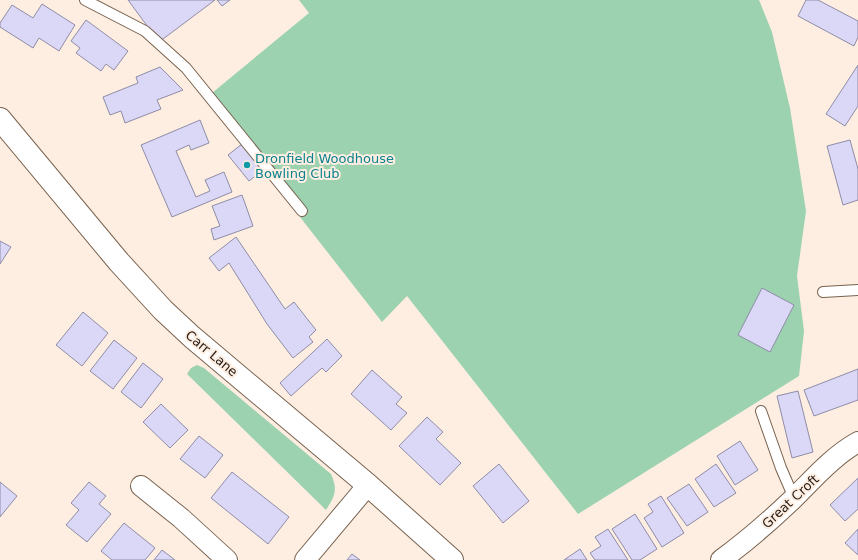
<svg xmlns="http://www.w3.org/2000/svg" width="858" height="560" font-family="'DejaVu Sans',sans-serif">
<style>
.green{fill:#9cd2b0}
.building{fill:#dad8f6;stroke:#8e8ca7}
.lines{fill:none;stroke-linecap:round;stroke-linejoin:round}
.lane-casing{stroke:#78624f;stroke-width:12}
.street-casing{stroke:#78624f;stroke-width:22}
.secondary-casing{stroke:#78624f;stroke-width:24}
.lane{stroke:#fff;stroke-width:10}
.street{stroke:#fff;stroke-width:20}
.secondary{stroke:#fff;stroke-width:22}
.culture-dot{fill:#0f9aa8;stroke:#feeee1;stroke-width:1.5}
.labels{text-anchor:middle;stroke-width:4;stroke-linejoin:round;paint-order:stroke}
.culture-label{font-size:13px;fill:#0d838f;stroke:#feeee1;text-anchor:start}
.street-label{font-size:13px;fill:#261c15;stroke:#feeee1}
</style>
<rect width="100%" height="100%" fill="#feeee1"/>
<path class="green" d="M299,0H759L772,32L790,108L806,211L797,276L804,331L799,376L578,514L407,296L382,322L268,176L212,93L309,13Z
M197,365L204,368L331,474C338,490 335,496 326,510L187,374L191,368Z"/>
<path class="building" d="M128,0H215L159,42Z
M217,0H230L222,6Z
M806,0H818L858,21V37L854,46L798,16Z
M42,4L75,25L59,51L39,38L33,48L0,27V23L12,5L33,18Z
M86,20L128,51L114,70L106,64L101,71L76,53L80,48L71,41Z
M858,65V106L845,126L826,114Z
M160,67L183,90L157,100L161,109L125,123L121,111L110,115L103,97L138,83L136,77Z
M200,120L209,143L191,150L189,145L176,151L196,197L210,191L205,180L224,172L232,192L172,217L141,145Z
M850,140L858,169V200L843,205L827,146Z
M242,144L263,170L249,181L228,155Z
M242,195L253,226L214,240L211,229L220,226L212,206Z
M236,237L285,309L294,302L316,330L309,337L313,342L293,358L267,324L229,263L219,271L209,258Z
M0,241L11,247L0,264Z
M762,288L794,305L770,352L738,335Z
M83,312L108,333L82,366L56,345Z
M327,339L342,356L326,372L322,368L291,396L280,383Z
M114,340L137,358L113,389L90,371Z
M143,363L163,379L141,408L121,392Z
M858,369V400L814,416L804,390Z
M372,370L402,397L396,404L407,413L391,430L351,394Z
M798,391L813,452L792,458L777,396Z
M161,404L188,430L170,448L143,422Z
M427,417L443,432L436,439L461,463L440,485L399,446Z
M199,436L223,455L205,478L180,459Z
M740,441L758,470L735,485L717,456Z
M499,464L529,501L503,523L473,486Z
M716,464L736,493L714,507L695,479Z
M232,472L289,517L268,544L211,498Z
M858,478V509L845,521L830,505Z
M0,482L17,496L0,517Z
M89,482L106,496L99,504L111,514L87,542L66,525L79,510L71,503Z
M689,484L708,512L687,526L667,498Z
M661,496L684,533L662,547L644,518L653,512L648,504Z
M635,514L657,549L640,560H632L612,529Z
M124,523L155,548L145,560H112L101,551Z
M608,529L628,560H595L590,553L601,546L595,537Z
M858,529V555L845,543Z
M580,549L587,560H564Z
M162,550L175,560H154Z
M352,554L360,560H347Z"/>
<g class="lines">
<defs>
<path id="lane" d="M85,0L145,31L186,68L302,211
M823,292L858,290
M761,411L781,468L794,498"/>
<path id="street" d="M141,486L181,518L227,560
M305,560L368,485
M721,560C747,541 771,520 794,498C814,478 833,456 858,442"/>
<path id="secondary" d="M0,119L119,262L163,310L192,337L368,485L452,560"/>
</defs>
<use href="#lane" class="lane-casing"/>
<use href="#street" class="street-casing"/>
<use href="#secondary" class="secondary-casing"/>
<use href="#lane" class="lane"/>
<use href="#street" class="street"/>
<use href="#secondary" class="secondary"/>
</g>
<circle class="culture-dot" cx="247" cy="165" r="4"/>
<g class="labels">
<g class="culture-label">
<text x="255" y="163">Dronfield Woodhouse<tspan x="255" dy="15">Bowling Club</tspan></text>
</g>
<g class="street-label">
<text transform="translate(212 353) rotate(40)" y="5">Carr Lane</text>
<text transform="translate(790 501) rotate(-43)" y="5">Great Croft</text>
</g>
</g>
</svg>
